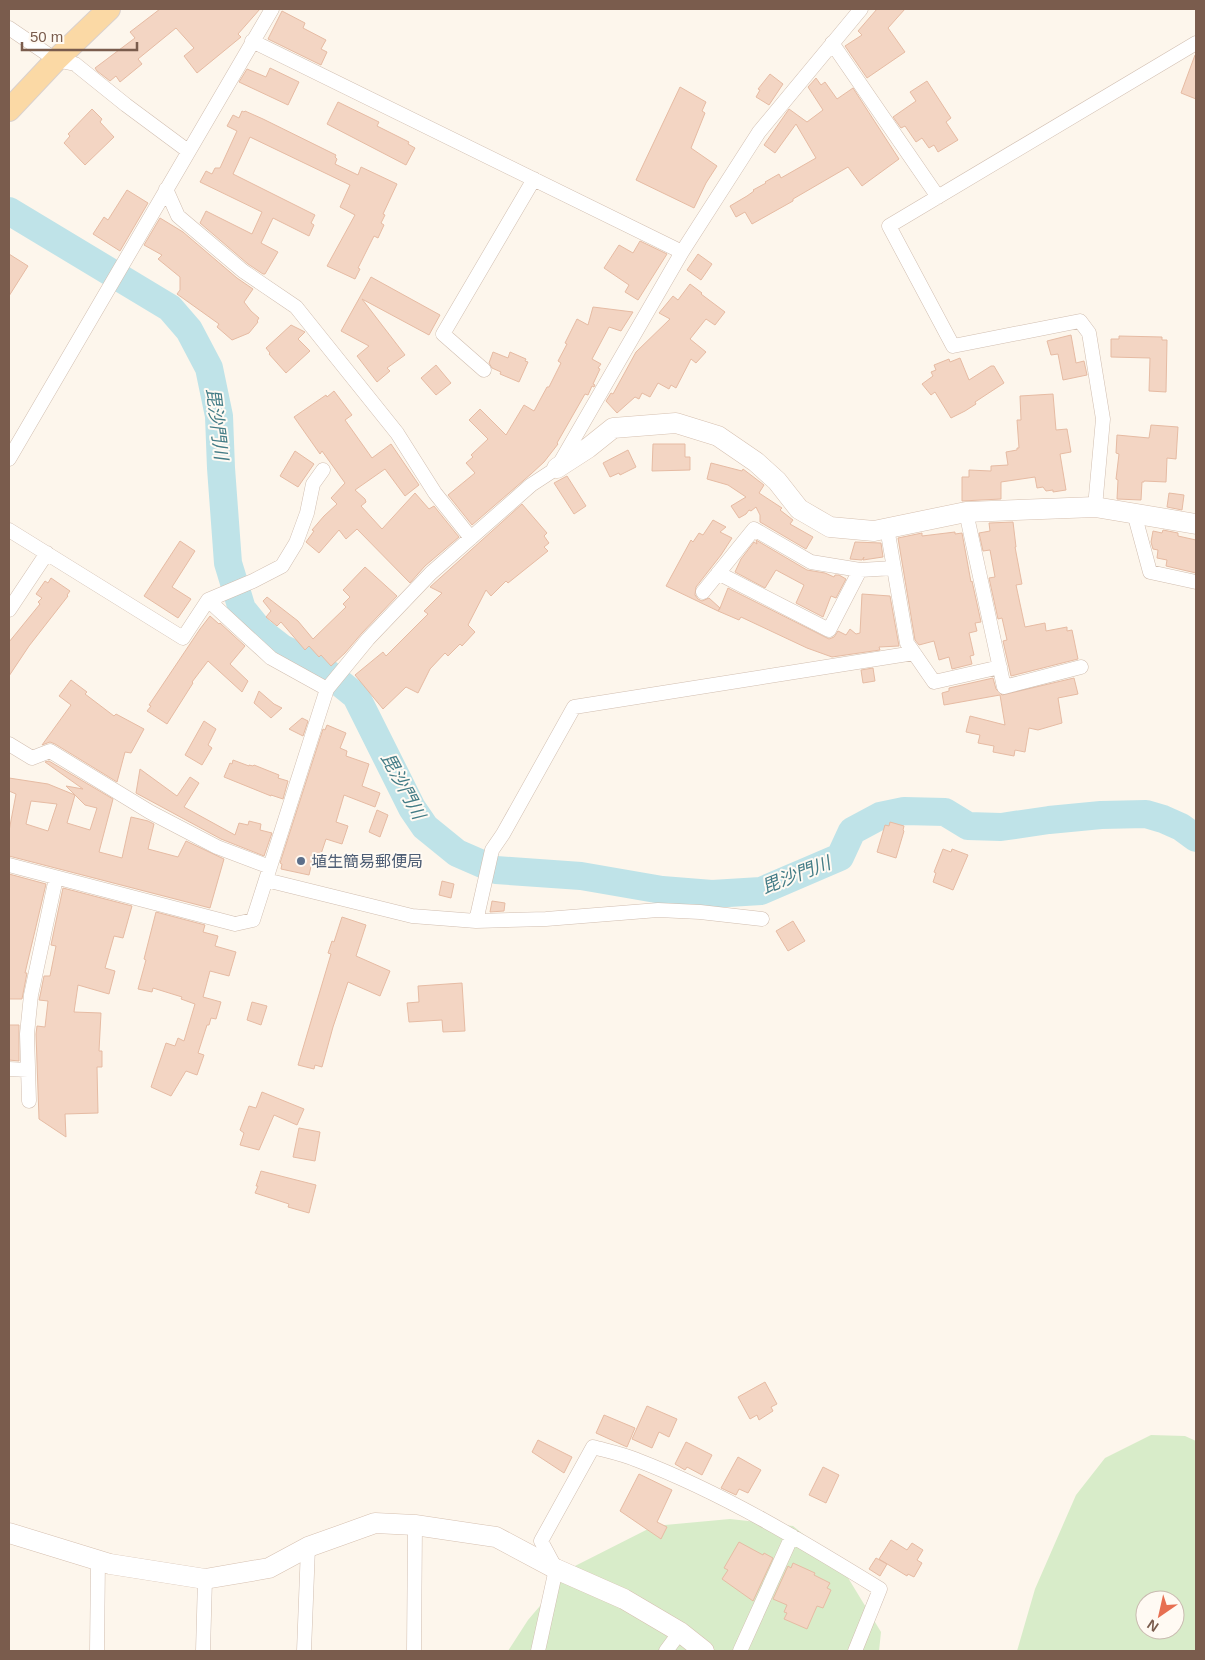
<svg xmlns="http://www.w3.org/2000/svg" width="1205" height="1660" font-family="Arial,'Noto Sans JP',sans-serif">
<style>
.green{fill:#d8ecc9;fill-rule:evenodd}
.lines{fill:none;stroke-linecap:round;stroke-linejoin:round}
.river{stroke:#bfe3e8;stroke-width:28}
.building{fill:#f3d5c3;stroke:#e6bba3;fill-rule:evenodd}
.street-casing{stroke:#d1beb0;stroke-width:15}
.secondary-casing{stroke:#d6c0b0;stroke-width:21}
.primary-casing{stroke:#dad1cd;stroke-width:24}
.street{stroke:#fff;stroke-width:14}
.secondary{stroke:#fff;stroke-width:20}
.primary{stroke:#fbd9a5;stroke-width:22}
.service-dot{fill:#5c6f8a;stroke:#fffaf3;stroke-width:2}
.labels{text-anchor:middle;stroke-width:4;stroke-linejoin:round;paint-order:stroke}
.service-label{font-size:16px;fill:#4e5e75;stroke:#fffaf3;text-anchor:start}
.water-label{font-size:18px;font-style:italic;fill:#437c86;stroke:#fffaf3}
</style>
<rect width="100%" height="100%" fill="#fdf6ec"/>
<path class="green" d="M1151,1435L1185,1436L1196,1441V1651H1017L1035,1589L1076,1495L1105,1458ZM1145,1600H1175V1630H1145Z
M730,1519L793,1526L839,1563L881,1632L879,1651H508L528,1620L573,1567L654,1526Z"/>
<g class="lines">
<path class="river" d="M9,211L170,308L189,330L209,368L219,416L221,468L228,563L242,609L260,631L282,648L319,666L356,696L412,808L425,827L457,853L496,870L581,876L662,890L712,894L761,891L840,857L852,831L880,816L904,811L945,812L968,826L1001,827L1049,820L1101,815L1146,814L1163,819L1181,827L1196,838"/>
</g>
<path class="building" d="M160,9H260L238,34L241,37L197,73L184,56L194,48L176,28L138,59L142,64L120,82L116,76L110,81L97,71L95,68L135,38L130,32Z
M877,9H905L888,28L905,52L867,78L845,46L862,35L858,31Z
M282,11L305,23L303,28L326,40L321,49L327,52L321,65L268,39Z
M1195,55L1196,56V99L1181,93Z
M270,68L299,82L288,105L239,82L247,69L266,77Z
M770,74L783,84L769,105L756,97L760,90L758,89Z
M816,78L821,85L825,82L837,99L853,88L899,159L862,186L848,167L793,199V201L752,224L745,212L736,217L730,206L747,196L754,191L753,190L766,183L765,182L779,174L781,178L816,158L796,124L775,153L764,145L789,109L807,122L823,110L808,87Z
M927,81L951,118L946,122L958,140L938,152L934,145L929,148L922,138L916,142L905,126L901,128L893,117L916,101L910,92Z
M680,87L706,102L702,111L705,113L691,148L717,166L706,183L694,208L636,180Z
M338,102L379,122L377,126L409,142L408,144L415,148L406,165L327,124Z
M92,109L102,119L100,122L114,137L85,165L64,143L70,136L68,134Z
M242,111L244,112L245,111L263,119L336,155L335,157L337,159L335,164L358,175L361,167L397,184L383,214L385,215L381,223L384,225L378,238L374,236L358,268L360,269L355,279L327,266L355,215L340,207L350,185L250,137L233,174L315,215L311,223L314,225L309,236L273,218L261,243L278,252L265,274H263L248,264L200,223L206,211L252,234L262,212L200,182L206,171L212,174L215,168H220L237,131L227,126L233,115L239,118Z
M127,190L148,203L120,251L93,234L104,217L108,220Z
M160,218L183,232L237,278L253,289L244,302L251,311L259,318L257,321L258,322L249,333L232,340L217,327L219,324L177,294L180,290V277L158,259L162,255L144,245Z
M640,241L667,254L638,300L625,292L629,285L604,268L619,245L633,253Z
M9,254L28,266L9,296Z
M698,254L712,264L701,280L687,270Z
M371,277L440,315L429,335L362,299L405,355L387,368L390,371L377,382L357,356L369,346L341,331Z
M690,284L702,293L701,294L725,312L715,325L706,319L690,339L706,352L696,363L691,359L676,388L671,385L669,389L658,383L650,397L642,393L639,399L635,397L617,413L606,401L611,393L613,394L636,352L670,319L659,313L673,296L678,300Z
M593,307L633,312L621,331L609,327L592,359L601,364L598,368L600,369L593,384L595,385L594,387L592,386L588,395L585,394L557,443L558,444L544,462L531,474L472,525L448,495L475,473L466,463L473,457L471,455L488,439L469,420L480,409L506,435L524,405L534,411L547,387H549L561,363L558,361L567,344L565,343L577,319L588,325Z
M291,325L305,332L298,339L310,351L286,373L269,354L270,353L266,348Z
M1071,335L1076,363L1084,361L1087,375L1063,380L1058,354L1051,355L1047,341Z
M1119,336L1162,337V340H1167L1166,392L1149,391L1150,358L1111,357V339H1119Z
M493,352L508,358L510,352L526,359L525,361L528,362L519,382L500,374L501,372L492,368L489,363Z
M960,358L969,380L991,366H994L1004,383L975,402L976,404L965,411L951,418L935,392L931,395L922,384L933,376L931,372L936,370L934,365L949,359L950,362Z
M436,365L451,383L436,395L421,378Z
M334,391L352,415L345,420L372,458L391,444L419,485L405,496L385,469L355,490L365,499L366,502L361,506L382,529L415,493L429,509L434,506L459,537L425,566L410,583L357,529L346,539L339,530L319,553L306,542L314,531L312,530L324,516L337,504L331,498L345,483L322,451L320,454L294,417L326,395L327,397Z
M1053,394L1056,430L1067,429L1071,452L1060,454L1066,490L1053,492V490L1046,491L1043,487L1037,488L1035,477L1001,482V499L962,501V477H969V470L991,471V466L1008,465L1006,452L1017,450V448H1019L1017,420H1021L1020,396Z
M1151,425L1178,427L1176,459L1167,458L1166,482L1144,481V482H1142L1141,500L1117,499L1118,480L1116,479L1119,454L1116,453L1117,435L1149,438Z
M653,444H685V457H690V470L652,471Z
M628,450L636,467L620,475L619,473L610,477L603,463Z
M295,451L314,464L298,487L280,476Z
M711,463L742,471L743,469L764,485L759,493L782,508L780,510L793,520L790,524L813,537L806,549L760,522V515L756,507L751,511L749,510L746,514L739,518L731,506L746,497L728,485L707,479Z
M567,476L586,506L574,514L554,483Z
M1169,493L1184,495L1182,510L1167,507Z
M522,504L547,533L544,536L549,543L544,547L548,551L508,583L506,581L491,596L486,590L468,625L475,632L462,646L460,644L448,656L445,653L430,669L418,693L406,687L383,709L355,675L383,652L386,656L428,614L424,611L442,593L430,587Z
M713,520L726,527L720,532L732,538L721,555L696,587L695,595L698,599L702,601L709,598L720,608L728,588L829,639L834,637L838,631L846,635L850,629L856,634L860,633L862,594L890,596L899,646L879,647L880,650L832,657L807,648L741,617L739,620L718,611L720,608L718,611L666,586L691,540L693,542L699,533L703,535Z
M1013,522L1016,547H1015L1022,584L1016,585L1025,627L1045,623L1046,631L1067,627V631L1072,630L1078,659L1011,676L1003,641L1007,640L1002,618L998,619L989,578L995,577L990,550L983,551L979,533L990,531L989,523Z
M1163,530L1178,533V536L1196,540V573L1166,566L1167,560L1157,558L1158,550L1153,549L1151,542L1153,531L1162,533Z
M955,532V534L962,533L971,582L972,581L981,622L975,623L977,631L969,633L974,655L970,656L972,664L952,669L949,657L939,660L934,641L919,645L915,640L898,538L922,533V536Z
M756,540L807,570L825,573L834,577L835,575H839L846,579L836,598L831,596L823,617L796,603L804,585L776,570L765,588L735,572L741,559L754,542L757,544Z
M180,541L195,551L172,587L191,599L178,618L144,596Z
M855,542L881,543L883,557L863,560L864,557L862,560L850,559Z
M365,567L397,596L362,633L345,653L331,666L321,655L319,657L309,646L305,650L281,622L277,626L266,617L271,611L263,601L267,597L298,621L313,639L346,607L343,604L350,597L343,590Z
M51,578L70,591L67,595L68,596L29,646L9,676V642L40,604L38,602L42,598L36,594L45,581L48,583Z
M210,616L219,624L220,623L245,646L230,664L248,681L242,692L208,661L192,682L193,683L167,724L147,711L151,706L149,705L200,629Z
M873,668L875,681L863,683L861,670Z
M993,678L996,689L1002,695L1074,678L1078,694L1058,698L1062,723L1038,730L1029,728L1025,752L1015,750L1014,756L993,752L994,746L978,743L980,735L966,732L970,716L1005,725L1000,695L944,705L942,693L949,691V688Z
M71,680L87,692L85,694L114,716L116,714L144,729L131,753L125,752L117,782L55,744L50,742L42,745L71,705L59,696Z
M259,691L274,704L282,708L271,718L254,703Z
M302,718L308,721L303,736L289,729Z
M204,721L216,729L208,745L212,748L202,765L185,755Z
M327,725L346,733L340,748L347,751L346,756L369,764L362,786L380,793L375,807L344,795L336,822L348,826L342,844L326,839L319,860L313,858L309,875L281,869L282,864L280,863L323,729L325,730Z
M233,760L249,766V765L253,766L254,765L279,775L278,778L288,781L283,799L271,795V796L224,777L230,763L232,764Z
M49,761L113,799L99,852L122,858L131,817L148,821L154,824L148,849L178,857L186,841L224,859L210,908L9,856V831L16,794L9,791V778L48,784L75,795L67,823L90,830L97,808L85,805L66,786L83,789L45,762ZM31,801L57,804L48,831L26,824Z
M140,769L177,796L190,777L199,783L184,807L235,835L239,823L248,825L249,821L261,824L260,830L272,833L264,856L221,839L136,793Z
M377,810L388,815L380,837L369,832Z
M890,822L904,826L903,830L904,831L896,858L877,852L885,825L889,826Z
M943,849L951,852L952,849L968,855L953,890L933,882L936,873L934,872Z
M9,874L46,884L25,973H27L22,999H9Z
M442,881L454,884L451,898L439,895Z
M63,888L132,906L123,938L114,936L105,968L115,971L109,994L78,985L74,1012L101,1013L99,1051H102V1067H97L98,1113L65,1114L66,1137L39,1119L36,1034L37,1026L45,1027L48,1001L39,1000L40,996L44,976H50L56,946L51,945Z
M492,901L505,903L504,911L490,912Z
M156,912L205,925L203,932L218,936L215,946L236,952L229,976L210,971L203,997L221,1002L216,1019L211,1018L209,1025H207L198,1053L204,1055L197,1075L186,1071L171,1096L151,1087L166,1043L175,1046L178,1038L184,1041L195,1004L181,999L182,997L153,988L152,992L138,989L146,960L144,959Z
M342,917L366,925L356,956L390,971L380,996L348,982L333,1027L322,1067L315,1065L314,1069L298,1065L331,954L328,953L332,941L334,942Z
M793,921L805,941L788,951L776,931Z
M462,983L465,1031L443,1032L442,1020L409,1022L407,1003L419,1002L418,986Z
M252,1002L267,1006L261,1025L247,1020Z
M9,1025H19V1061L9,1060Z
M262,1092L304,1109L297,1125L274,1115L259,1150L240,1145L244,1133L240,1130L249,1106L256,1108Z
M299,1128L320,1132L315,1161L293,1157Z
M261,1171L316,1185L309,1213L288,1207L289,1204L255,1193L258,1186H256Z
M765,1382L777,1404L771,1407L773,1411L759,1420L757,1415L750,1419L738,1397Z
M647,1406L677,1419L669,1437L659,1432L652,1448L632,1439Z
M604,1415L635,1428L627,1447L596,1433Z
M538,1440L572,1457L564,1473L532,1452Z
M686,1442L712,1455L702,1475L687,1467L685,1470L675,1464Z
M738,1457L761,1470L748,1493L739,1489L736,1495L721,1488Z
M823,1467L839,1475L826,1503L809,1495Z
M639,1474L672,1490L657,1522L667,1527L661,1539L620,1511Z
M891,1540L907,1550L912,1543L923,1550L917,1560L922,1563L914,1577L908,1574L907,1576L879,1559Z
M739,1542L763,1555L764,1553L773,1558L753,1601L722,1579L728,1570L724,1568Z
M876,1558L887,1564L880,1576L869,1569Z
M793,1563L815,1573L814,1575L830,1583L827,1588L831,1590L823,1608L817,1606L807,1629L784,1619L787,1613L784,1612L787,1605L773,1599L788,1566L791,1568Z"/>
<g class="lines">
<defs>
<path id="street" d="M9,28L56,60L75,64L126,105L188,151
M252,41L682,252
M832,43L938,197
M166,189L178,216L243,271L296,307L397,433L435,493L471,538
M484,370L443,334L534,179
M9,459L272,9
M1095,507L1103,419L1089,333L1080,321L953,346L889,226L1196,43
M966,512L1004,687L1081,667
M1134,513L1150,572L1196,582
M887,528L907,643L934,682L1000,667
M9,530L183,638L208,600L271,658L327,689
M718,573L829,630L860,570L894,568
M703,592L754,529L811,562L860,570
M208,600L253,581L282,566L296,543L307,513L313,484L323,470
M9,610L47,553
M9,744L32,758L50,751L150,812L217,847L270,867
M9,865L235,924L253,920L327,689L368,639L431,573L531,485L557,468L682,252L759,132L861,9
M266,880L412,916L476,921L546,919L658,910L700,912L762,919
M476,921L492,850L503,834L574,707L914,653
M9,1069L28,1070
M29,1101L27,1034L31,995L56,878
M97,1651L98,1560
M203,1651L205,1579
M304,1651L308,1547
M414,1651L415,1525
M538,1651L556,1569L541,1541L593,1447C608,1451 623,1454 637,1460C723,1493 802,1541 880,1589L855,1651
M666,1651L680,1632
M740,1651L792,1536"/>
<path id="secondary" d="M557,468L588,448L613,428L676,423L718,436L756,462L777,481L799,509L830,527L874,531L966,512L1095,507L1196,524
M9,1533L110,1564L205,1579L269,1568L308,1547L375,1523L415,1525L496,1537L556,1569L624,1599L680,1632L704,1651"/>
<path id="primary" d="M9,110L56,60L109,9"/>
</defs>
<use href="#street" class="street-casing"/>
<use href="#secondary" class="secondary-casing"/>
<use href="#primary" class="primary-casing"/>
<use href="#street" class="street"/>
<use href="#secondary" class="secondary"/>
<use href="#primary" class="primary"/>
</g>
<circle class="service-dot" cx="301" cy="861" r="5"/>
<g class="labels">
<g class="service-label">
<text x="311" y="867">埴生簡易郵便局</text>
</g>
<g class="water-label">
<text transform="translate(217 424) rotate(83)" y="6">毘沙門川</text>
<text transform="translate(403 786) rotate(62)" y="6">毘沙門川</text>
<text transform="translate(796 875) rotate(-21)" y="6">毘沙門川</text>
</g>
</g>
<rect width="1205" height="1660" fill="none" stroke="#7a5c4d" stroke-width="20"/>
<g transform="translate(1160 1615) rotate(214)"><circle r="24" fill="#fffaf3" stroke="#cabbb1"/>
<path d="M0-4L9 19L0 12L-9 19Z" fill="#e76f51"/>
<text y="-8" font-size="14" font-weight="bold" text-anchor="middle" fill="#7a5c4d">N</text>
</g>
<path d="M22 42v8h115v-8" fill="none" stroke="#7a5c4d" stroke-width="2.5"/>
<text x="30" y="42" font-size="15" fill="#7a5c4d" stroke="#fffaf3" stroke-width="4" paint-order="stroke">50 m</text>
</svg>
